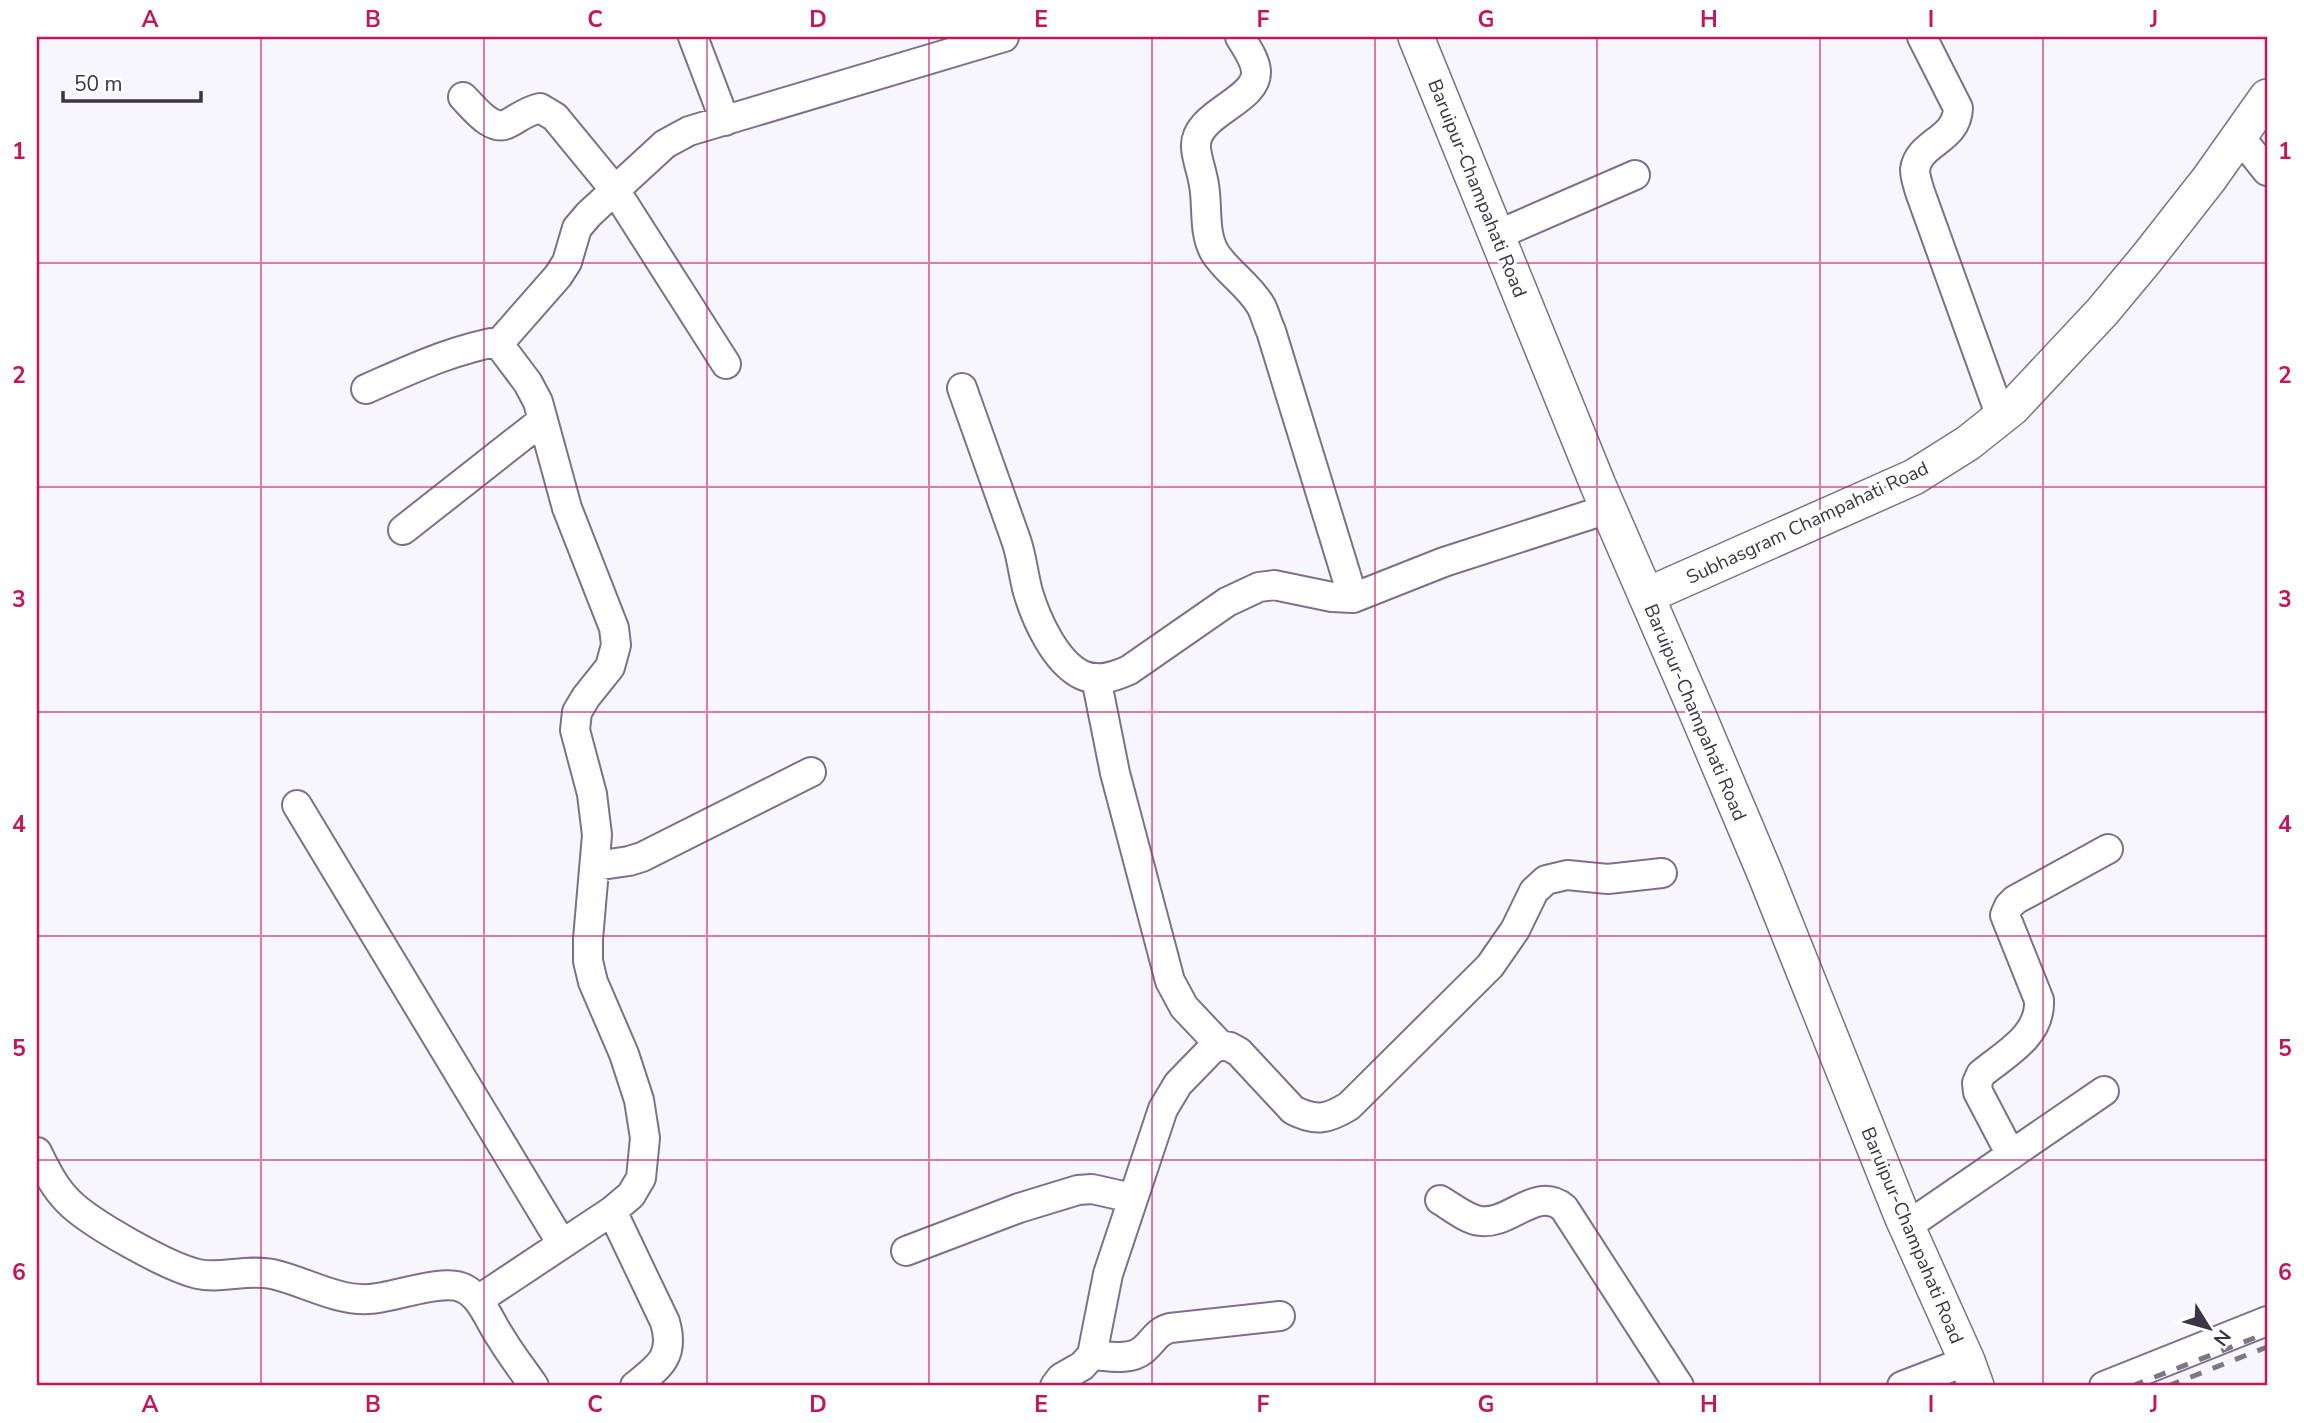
<svg xmlns="http://www.w3.org/2000/svg" width="2304" height="1423" font-family="'Nunito Sans',sans-serif">
<style>
.lines{fill:none;stroke-linecap:round;stroke-linejoin:round}
.minor-casing{stroke:#7c708e;stroke-width:32}
.major-casing{stroke:#7c708e;stroke-width:38}
.minor{stroke:#fff;stroke-width:28}
.major{stroke:#fff;stroke-width:35}
.rail{stroke:#7c7883;stroke-width:5;stroke-dasharray:12 12;stroke-linecap:butt}
.grid{fill:none;stroke:#c2185b;stroke-width:2;stroke-opacity:0.55}
.labels{text-anchor:middle;stroke-width:6;stroke-linejoin:round;paint-order:stroke}
.street-label{font-size:19px;fill:#3b3643;stroke:#fff}
.neatline{fill:none;stroke:#c2185b;stroke-width:2.5}
.grid-label{font-size:23px;text-anchor:middle;font-weight:bold;fill:#c2185b}
</style>
<rect width="100%" height="100%" fill="#f8f6fd"/>
<g class="lines">
<defs>
<path id="minor" d="M693,37L725,121
M1240,37C1246,47 1255,59 1256,71C1258,102 1193,113 1196,148C1197,160 1202,172 1204,185C1208,207 1203,233 1215,253C1227,272 1249,285 1261,306C1265,313 1267,323 1271,331L1353,598
M1922,37L1958,108C1957,141 1918,142 1915,170C1915,177 1918,185 1920,192L2001,417
M463,97C474,108 492,133 509,123C520,117 527,111 540,108L555,117L615,190L726,364
M2239,136L2267,171
M1497,235L1635,175
M962,388C980,439 998,489 1016,540C1022,557 1023,574 1028,592C1036,619 1055,662 1082,675C1098,682 1114,677 1129,670L1227,602L1259,587L1274,585L1332,597L1353,598L1444,562L1608,509
M366,389C412,369 451,350 501,341
M403,530L543,420
M1096,678L1115,773L1170,981L1184,1007L1220,1045
M297,805L562,1244
M595,866L629,861L642,857L811,772
M37,1152C46,1170 54,1187 68,1201C89,1223 168,1267 198,1274C220,1279 247,1269 272,1274C304,1281 336,1301 369,1299C393,1298 442,1278 463,1288C482,1296 490,1323 501,1338C511,1355 523,1370 534,1386
M2011,1155L1978,1092L1977,1083L1981,1074C2005,1054 2041,1036 2039,1000L2005,915L2009,906L2015,900L2108,849
M1440,1200C1452,1207 1466,1219 1480,1221C1511,1225 1536,1185 1564,1208L1679,1386
M612,1211L665,1322C675,1356 660,1366 635,1386
M1907,1226L2104,1091
M906,1251L1019,1208L1078,1190L1092,1189L1132,1198
M478,1300L612,1211L631,1195L641,1178L645,1138L639,1100L624,1054L593,982L588,961V939L597,835L592,794L575,730L577,712L586,697L610,667L616,645L614,628L567,508L538,402L528,383L501,347V341L558,276L567,262L577,228L589,214L665,144L689,131L1004,37
M1092,1355C1108,1356 1130,1361 1143,1350C1154,1341 1156,1332 1170,1328L1280,1316
M1055,1386L1061,1378L1082,1366L1092,1355L1108,1274L1163,1109L1178,1084L1211,1050L1220,1045L1230,1047L1239,1052L1293,1110C1316,1122 1328,1119 1349,1106L1490,966L1515,930L1534,891L1546,880L1567,875L1608,879L1662,873
M1902,1386L1967,1361
M2104,1386L2267,1321"/>
<path id="major" d="M1416,37L1598,485L1698,715L1764,871L1902,1216L1967,1361L1976,1386
M1646,596L1914,477L1968,443L2012,408L2102,312L2147,258L2209,179L2267,97"/>
</defs>
<use href="#minor" class="minor-casing"/>
<use href="#major" class="major-casing"/>
<use href="#minor" class="minor"/>
<use href="#major" class="major"/>
<path class="rail" d="M2132,1386L2267,1333
M2168,1386L2267,1347"/>
</g>
<path class="grid" d="M261,37V1386M484,37V1386M707,37V1386M929,37V1386M1152,37V1386M1375,37V1386M1597,37V1386M1820,37V1386M2043,37V1386M37,263H2267M37,487H2267M37,712H2267M37,936H2267M37,1160H2267"/>
<g class="labels">
<g class="street-label">
<text transform="translate(1478 188) rotate(68)" y="7">Baruipur-Champahati Road</text>
<text transform="translate(1807 522) rotate(-25)" y="7">Subhasgram Champahati Road</text>
<text transform="translate(1696 712) rotate(67)" y="7">Baruipur-Champahati Road</text>
<text transform="translate(1913 1235) rotate(67)" y="7">Baruipur-Champahati Road</text>
</g>
</g>
<rect width="2304" height="1423" fill="none" stroke="#ffffff" stroke-width="77"/>
<g transform="translate(2209 1328) rotate(127)" stroke="#ffffff" stroke-width="5" paint-order="stroke">
<path d="M0-5L12 26L0 18L-12 26Z" fill="#3b3643"/>
<text y="-10" font-size="19" font-weight="bold" text-anchor="middle" fill="#3b3643">N</text>
</g>
<path d="M63 91v10h138v-10" fill="none" stroke="#3b3643" stroke-width="3.5"/>
<text x="74" y="91" font-size="21" fill="#3b3643" stroke="#ffffff" stroke-width="5" paint-order="stroke">50 m</text>
<rect x="38" y="38" width="2228" height="1346" class="neatline"/>
<g class="grid-label">
<text x="150" y="27">A</text>
<text x="373" y="27">B</text>
<text x="595" y="27">C</text>
<text x="818" y="27">D</text>
<text x="1041" y="27">E</text>
<text x="1263" y="27">F</text>
<text x="1486" y="27">G</text>
<text x="1709" y="27">H</text>
<text x="1931" y="27">I</text>
<text x="2154" y="27">J</text>
<text x="19" y="159">1</text>
<text x="2285" y="159">1</text>
<text x="19" y="383">2</text>
<text x="2285" y="383">2</text>
<text x="19" y="607">3</text>
<text x="2285" y="607">3</text>
<text x="19" y="832">4</text>
<text x="2285" y="832">4</text>
<text x="19" y="1056">5</text>
<text x="2285" y="1056">5</text>
<text x="19" y="1280">6</text>
<text x="2285" y="1280">6</text>
<text x="150" y="1412">A</text>
<text x="373" y="1412">B</text>
<text x="595" y="1412">C</text>
<text x="818" y="1412">D</text>
<text x="1041" y="1412">E</text>
<text x="1263" y="1412">F</text>
<text x="1486" y="1412">G</text>
<text x="1709" y="1412">H</text>
<text x="1931" y="1412">I</text>
<text x="2154" y="1412">J</text>
</g>
</svg>
